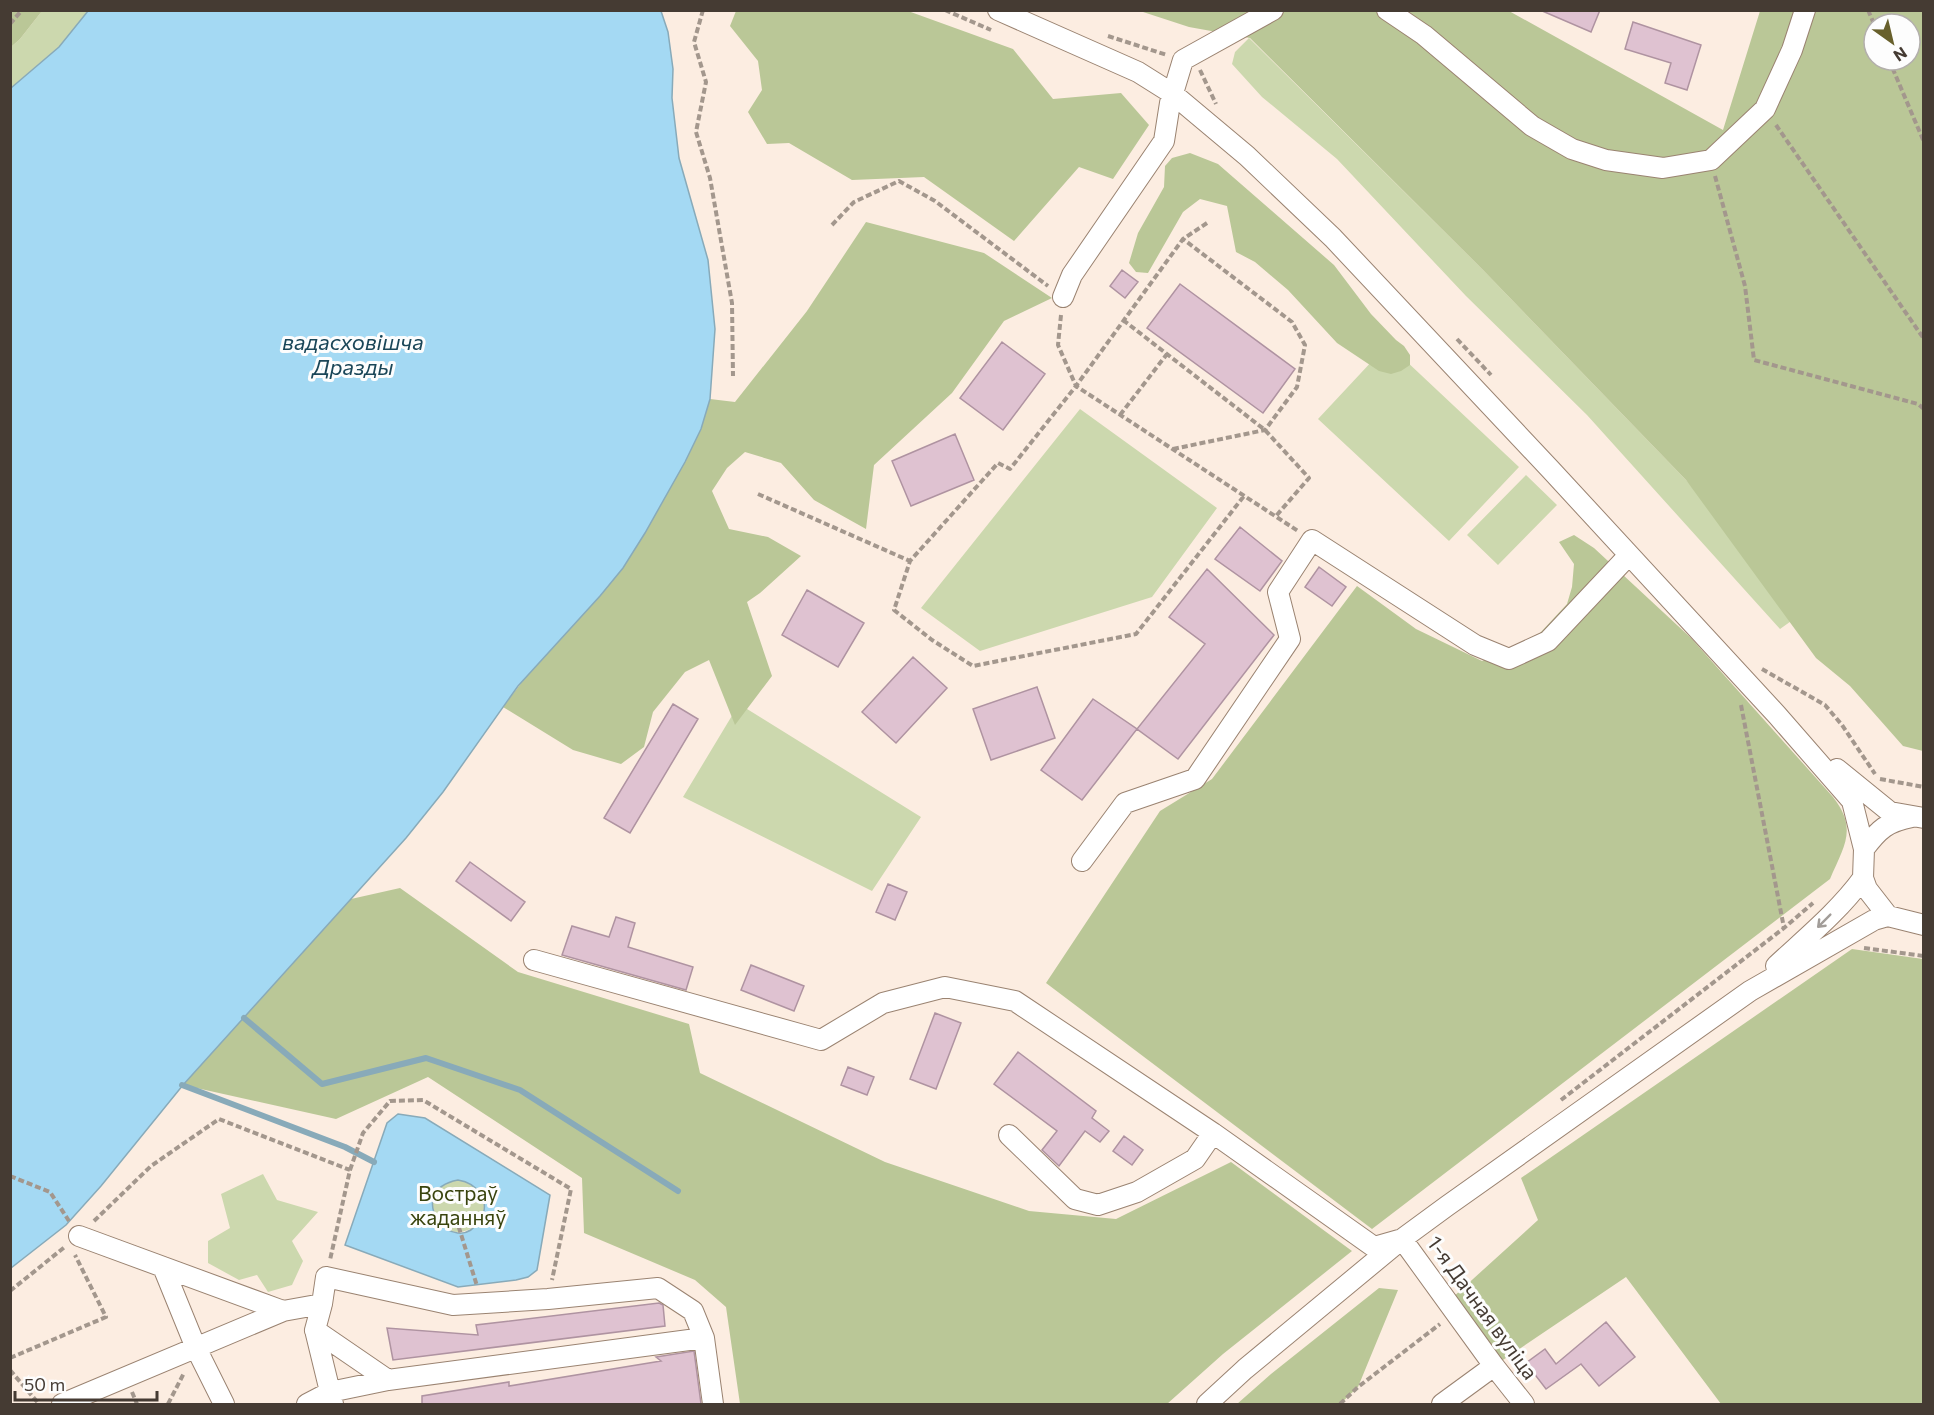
<svg xmlns="http://www.w3.org/2000/svg" width="1934" height="1415" font-family="Commissioner,sans-serif">
<style>
.green{fill:#ccd8ae}
.forest{fill:#bac797;fill-rule:evenodd}
.water{fill:#a4d9f3;stroke:#88aab9;stroke-width:1.5;fill-rule:evenodd}
.lines{fill:none;stroke-linecap:round;stroke-linejoin:round}
.stream{stroke:#88aab9;stroke-width:6}
.building{fill:#dfc2d1;stroke:#af93a1;stroke-width:1.5}
.minor-casing{stroke:#9a8371;stroke-width:22}
.path{stroke:#a3978d;stroke-width:4;stroke-dasharray:6 3;stroke-linecap:butt}
.minor{stroke:#fff;stroke-width:20}
.oneway{stroke:#a29d99}
.labels{text-anchor:middle;stroke-width:6;stroke-linejoin:round;paint-order:stroke}
.park-label{font-size:21px;fill:#39440e;stroke:#fdfdfd}
.street-label{font-size:21px;fill:#453b33;stroke:#fdfdfd}
.water-label{font-size:22px;font-style:italic;fill:#1a4658;stroke:#fdfdfd}
</style>
<rect width="100%" height="100%" fill="#fcede1"/>
<path class="green" d="M42,11H88L59,47L11,88V47L20,39Z
M1249,38L1482,269L1686,480L1801,614L1780,629L1587,415L1466,296L1337,159L1262,97L1232,64L1235,52Z
M1388,344L1519,467L1449,541L1318,419Z
M1080,409L1217,508L1152,597L980,651L921,608Z
M1526,475L1557,505L1498,565L1467,535Z
M739,704L921,817L872,891L683,797Z
M263,1174L277,1200L318,1212L292,1241L303,1261L292,1285L268,1292L257,1275L239,1280L208,1263V1241L230,1228L221,1194Z
M432 1206a26 26 0 1 1 52 0a26 26 0 1 1-52 0Z"/>
<path class="forest" d="M11,10L42,11L20,39L11,47Z
M736,11H908L1013,49L1053,99L1121,93L1149,125L1113,179L1079,167L1014,241L924,177L852,180L789,143L767,144L748,112L762,90L758,61L730,26Z
M1140,11H1509L1723,130L1760,11H1923V751L1903,746L1850,686L1816,658L1686,480L1482,269L1250,38L1189,27ZM1874,24H1910V60H1874Z
M1190,153L1218,164L1334,265L1371,314L1396,340L1404,346L1410,355V365L1401,371L1391,374L1379,371L1337,343L1288,290L1255,262L1236,252L1227,206L1200,199L1183,212L1148,273L1136,272L1129,263L1138,233L1164,187L1165,166L1172,158Z
M866,222L984,253L1052,298L1004,321L952,393L874,465L866,529L814,500L781,463L745,452L727,468L712,491L729,529L768,537L801,556L760,593L747,602L772,676L735,725L709,660L685,672L653,712L644,747L621,764L573,750L503,707L534,666L600,596L623,568L701,429L710,399L735,402L807,311Z
M1574,535L1594,548L1691,638L1833,797C1858,829 1844,846 1830,879L1372,1229L1046,983L1160,811L1212,779L1357,586L1416,629L1482,661L1540,633L1567,604L1572,587L1574,564L1559,542Z
M400,888L518,972L689,1024L700,1073L885,1162L1029,1211L1116,1219L1231,1162L1352,1251L1223,1354L1167,1404H740L726,1307L695,1280L584,1233L582,1178L428,1077L336,1119L183,1085L351,899Z
M1852,949L1923,959V1404H1721L1626,1277L1494,1366L1451,1299L1538,1220L1521,1178Z
M1379,1288L1398,1290L1358,1387L1340,1404H1237L1271,1374Z"/>
<path class="water" d="M88,11H661L668,32L673,69L672,98L679,158L708,260L715,329L710,399L701,429L685,462L645,533L623,568L600,596L518,686L443,792L406,838L183,1085L101,1186L66,1225L11,1268V88L59,47Z
M398,1114L425,1118L550,1195L537,1270L528,1277L516,1280L458,1287L345,1245L387,1123ZM458,1180C477,1183 492,1201 480,1220C454,1262 401,1191 458,1180Z"/>
<g class="lines">
<path class="stream" d="M244,1018L322,1084L426,1058L520,1090L678,1191
M182,1085L345,1147L374,1162"/>
</g>
<path class="building" d="M1540,10H1600L1591,32Z
M1633,22L1701,45L1687,90L1665,83L1671,63L1625,49Z
M1122,270L1138,282L1125,298L1110,286Z
M1180,284L1295,369L1263,413L1147,328Z
M1002,342L1045,374L1003,430L960,398Z
M955,434L974,480L911,506L892,461Z
M1240,527L1282,561L1260,591L1215,559Z
M1319,567L1346,587L1332,606L1305,587Z
M1207,569L1274,635L1178,759L1137,729L1205,644L1169,617Z
M807,590L864,623L838,667L782,635Z
M913,657L947,688L896,743L862,712Z
M1037,687L1055,738L991,760L973,709Z
M1093,699L1137,729L1082,800L1041,770Z
M673,704L698,719L630,833L604,818Z
M470,862L525,902L511,921L456,881Z
M888,884L907,892L895,920L876,912Z
M616,917L635,923L628,947L693,967L686,990L562,955L572,926L609,937Z
M751,965L804,986L794,1011L741,990Z
M935,1013L961,1023L936,1089L910,1079Z
M1018,1052L1096,1111L1092,1118L1109,1131L1100,1142L1085,1131L1059,1166L1042,1150L1057,1131L994,1084Z
M848,1067L874,1077L867,1095L841,1085Z
M1124,1136L1143,1150L1132,1165L1113,1151Z
M659,1303L663,1305L665,1326L393,1360L387,1328L478,1335L476,1325Z
M1606,1322L1635,1357L1599,1386L1581,1364L1546,1389L1526,1363L1545,1349L1556,1364Z
M694,1351L701,1404H422V1396L509,1382V1386L661,1361L656,1357Z"/>
<g class="lines">
<defs>
<path id="minor" d="M998,10L1138,72L1173,94L1247,156L1333,238L1551,470L1777,715L1852,801L1864,849L1863,878L1867,889L1888,916
M1387,10L1424,35L1532,126L1572,149L1606,160L1663,168L1711,160L1765,109L1792,50L1805,10
M1063,297L1072,275L1164,141L1170,103L1183,60L1273,10
M1837,769L1890,812L1924,818
M1864,849C1879,829 1887,822 1912,817
M1082,861L1125,803L1195,779L1290,639L1278,592L1312,540L1475,645L1509,659L1548,641L1629,555
M534,960L821,1040L883,1003L945,987L1015,1001L1213,1133L1374,1247L1402,1239
M1776,966C1806,938 1839,911 1863,878
M1009,1135L1075,1199L1098,1205L1137,1192L1195,1159L1213,1133
M79,1236L283,1311
M1402,1239L1494,1366L1524,1404
M163,1267L196,1348L224,1404
M326,1277L453,1305L548,1299L658,1288L693,1311L704,1338L388,1380L315,1330L322,1304Z
M315,1330L333,1404
M704,1338L713,1404
M62,1404L283,1311L322,1304
M307,1404L330,1392L388,1380
M1207,1404L1245,1369L1402,1239L1447,1206L1750,991L1874,920L1888,916L1924,925
M1442,1404L1494,1366"/>
</defs>
<use href="#minor" class="minor-casing"/>
<path class="path" d="M703,10L694,42L706,82L696,132L710,178L732,303L733,376
M945,10L991,30
M1868,10L1874,24
M10,24L22,10
M1108,36L1167,55
M1889,60L1924,142
M1200,70L1216,104
M1776,125L1924,339
M1715,176L1745,286L1754,360L1918,404L1924,409
M1207,223L1183,239L1076,386L1010,469L998,463L910,561L894,610L932,640L973,666L1136,634L1244,496
M832,225L854,202L899,181L935,201L1048,286
M1061,315L1058,345L1076,386L1298,531
M1123,320L1265,430L1309,478L1276,516
M1457,339L1491,375
M1120,415L1167,354
M1173,449L1265,430L1297,387L1305,345L1292,322L1183,239
M758,494L910,561
M1762,669L1825,705L1842,725L1875,774
M1741,705L1784,928
M1880,779L1924,787
M1864,948L1924,956
M1561,1100L1784,928L1813,903
M350,1170L363,1133L390,1101L423,1100L571,1189L552,1280
M10,1176L50,1192L69,1221
M456,1218L477,1286
M94,1221L151,1166L219,1119L350,1170L330,1260
M10,1291L66,1246
M10,1358L106,1317L75,1255
M10,1370L39,1404
M132,1392L137,1404
M168,1404L184,1373
M1340,1404L1358,1387L1440,1324"/>
<use href="#minor" class="minor"/>
</g>
<defs><path id="oneway-shaft" d="M-6 0H5M1.5-3L5.5 0L1.5 3" fill="none" stroke-width="1.6" stroke-linecap="round" stroke-linejoin="round" transform="scale(1.5)"/></defs>
<use class="oneway" href="#oneway-shaft" transform="translate(1824 921) rotate(135)"/>
<g class="labels">
<g class="park-label">
<text x="458" y="1201">Востраў<tspan x="458" dy="24">жаданняў</tspan></text>
</g>
<g class="street-label">
<text transform="translate(1482 1308) rotate(54)" y="7">1-я Дачная вуліца</text>
</g>
<g class="water-label">
<text x="353" y="350">вадасховішча<tspan x="353" dy="25">Дразды</tspan></text>
</g>
</g>
<rect width="1934" height="1415" fill="none" stroke="#453b33" stroke-width="24"/>
<g transform="translate(1892 42) rotate(146)"><circle r="28" fill="#fdfdfd" stroke="#b3afac" stroke-width="1.5"/>
<path d="M0-4.5L10 22L0 15L-10 22Z" fill="#68602c"/>
<text y="-9" font-size="16" font-weight="bold" text-anchor="middle" fill="#453b33">N</text>
</g>
<path d="M15 1391v9h142v-9" fill="none" stroke="#453b33" stroke-width="3"/>
<text x="24" y="1391" font-size="18" fill="#453b33" stroke="#fdfdfd" stroke-width="4.5" paint-order="stroke">50 m</text>
</svg>
